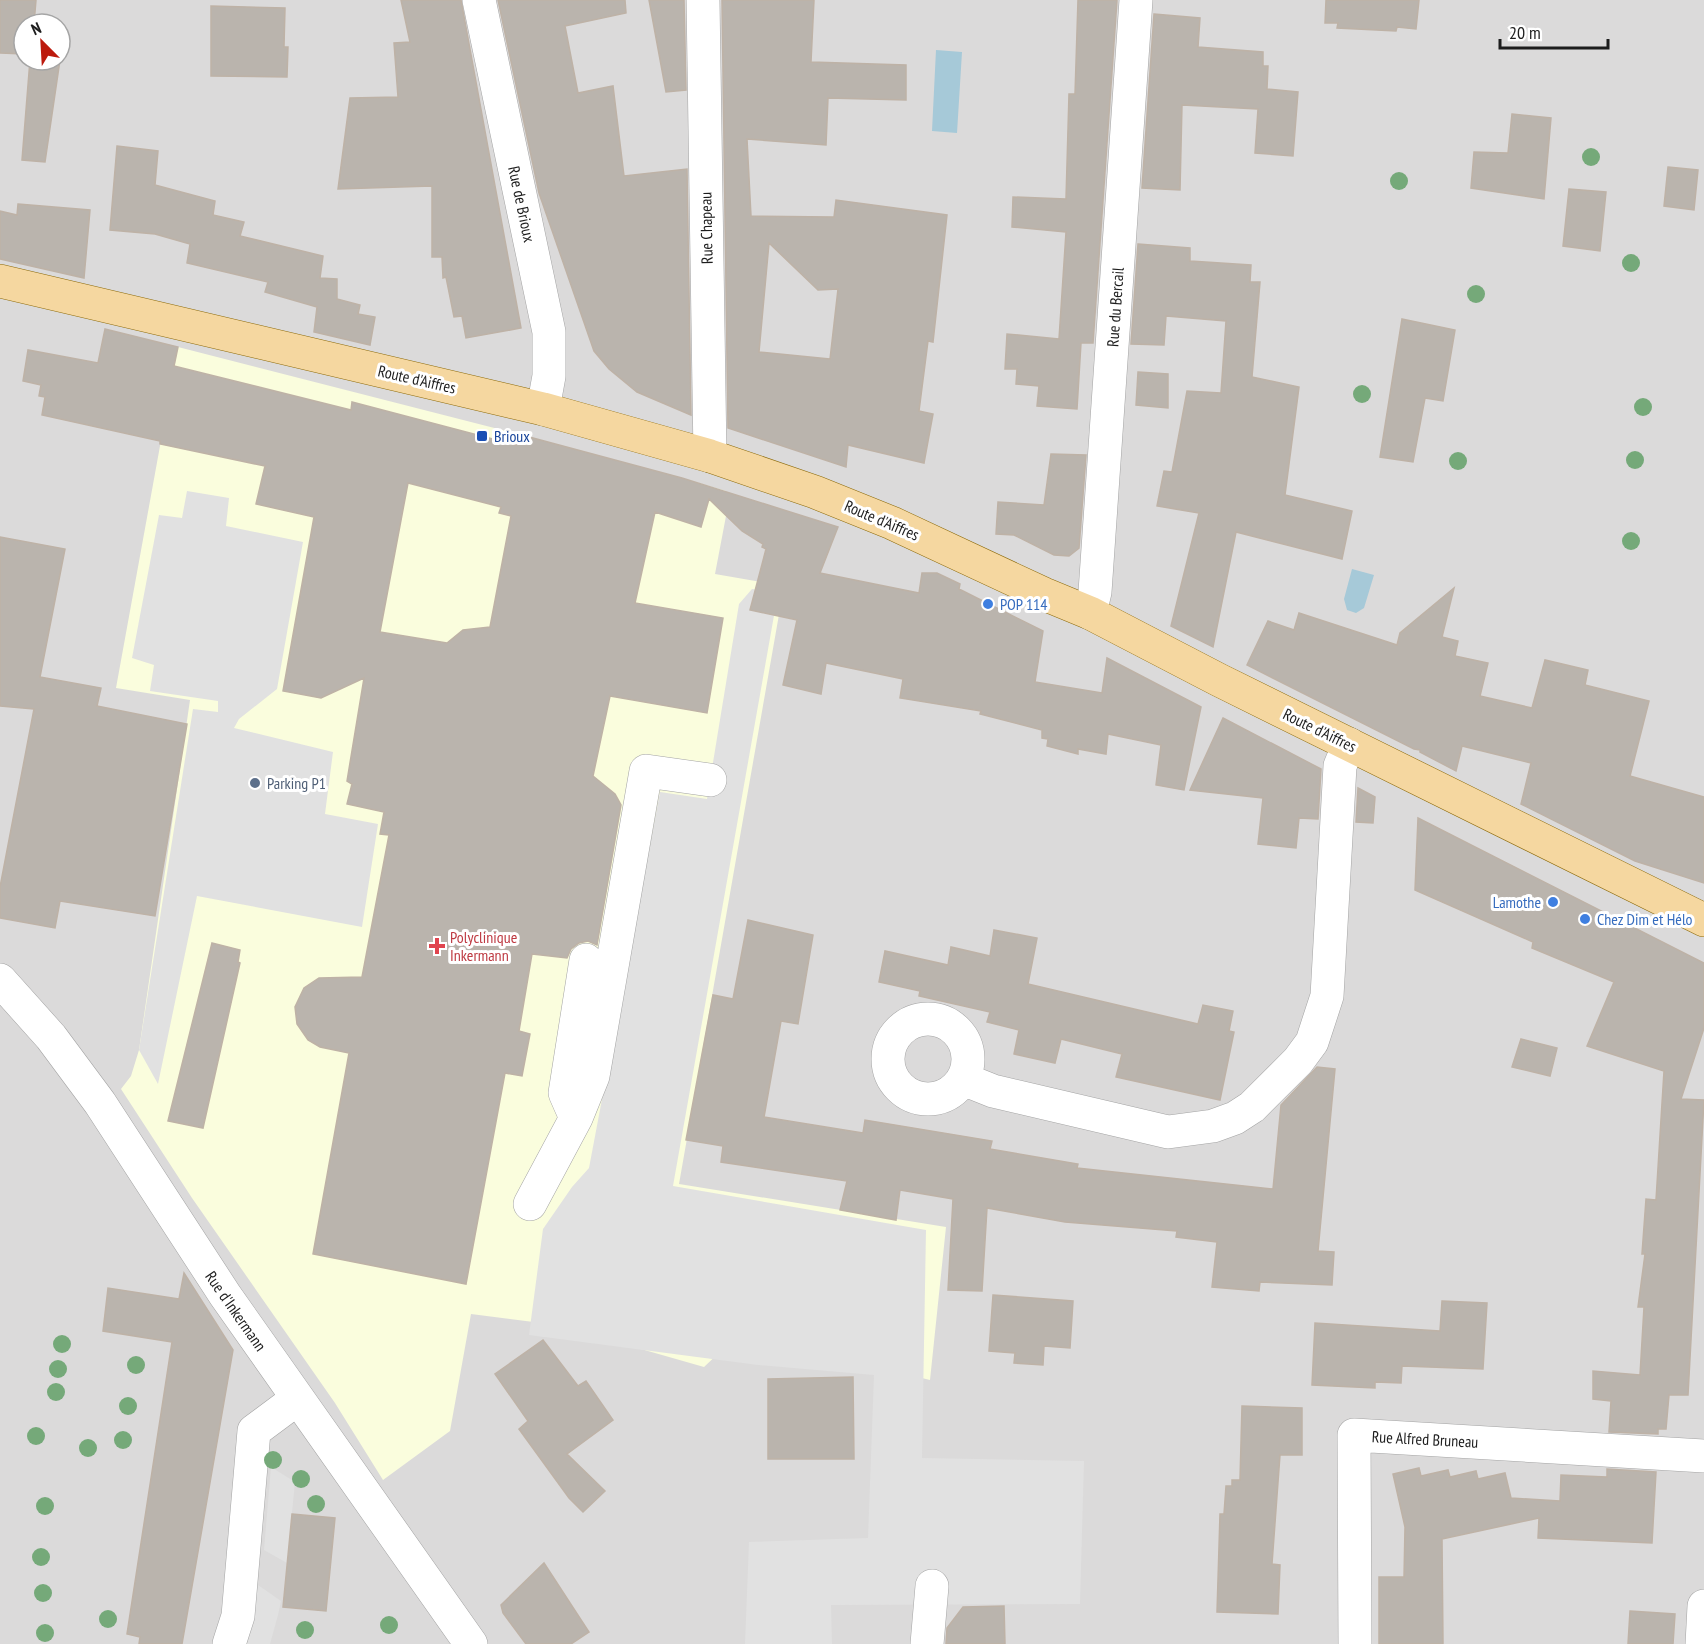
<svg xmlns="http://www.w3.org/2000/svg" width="1704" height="1644" font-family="'PT Sans Narrow',sans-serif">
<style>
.residential{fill:#dbdada;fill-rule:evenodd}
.education{fill:#fafddd}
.parking{fill:#e1e1e1}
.water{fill:#a6c9d8}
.building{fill:#bab4ad;stroke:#beb2a6;stroke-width:1.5;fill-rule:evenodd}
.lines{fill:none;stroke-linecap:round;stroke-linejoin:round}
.minor-casing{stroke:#a4a4a4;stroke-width:34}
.major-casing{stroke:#8c6a0a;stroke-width:34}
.minor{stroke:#fff;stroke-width:33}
.major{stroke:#f5d7a0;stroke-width:33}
.tree{fill:#75a979}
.transit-dot{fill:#1a4fb4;stroke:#fff;stroke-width:2}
.shop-dot{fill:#3f7fe0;stroke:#fff;stroke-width:2}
.service-dot{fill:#5c6f8a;stroke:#fff;stroke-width:2}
.health-dot{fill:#e0444e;stroke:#fff;stroke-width:2}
.labels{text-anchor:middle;stroke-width:6;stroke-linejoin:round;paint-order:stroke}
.street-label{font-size:16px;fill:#1d1d1d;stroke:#fff}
.transit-label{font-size:16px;fill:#164399;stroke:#fff;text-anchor:start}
.shop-label{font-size:16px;fill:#366cbe;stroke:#fff;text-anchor:start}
.service-label{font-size:16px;fill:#4e5e75;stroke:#fff;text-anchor:start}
.health-label{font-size:16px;fill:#be3a42;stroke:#fff;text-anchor:start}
</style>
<rect width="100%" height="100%" fill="#edebe3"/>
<path class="residential" d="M0,0H1704V1644H0ZM24,24H60V60H24Z"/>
<path class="education" d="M178,347L518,434L682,478L726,491V494L730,495L715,574L784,586L679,1184L946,1227L930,1380L739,1334L704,1367L557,1325L471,1314L450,1431L383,1480L335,1403L192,1198L121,1089L131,1076L139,1050L190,700L116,688Z"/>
<path class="parking" d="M187,491L229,498L226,526L303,542L277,689L239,719L234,728L333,752L325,814L378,824L362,927L197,896L158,1084L139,1050L193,709L218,712V701L150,691L154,665L132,658L159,515L182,518Z
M752,589L778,593L673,1186L926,1230L922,1458L1084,1461L1080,1604L831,1605L832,1644H745L749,1542L868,1538L874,1375L758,1365L529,1335L543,1229L572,1187L589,1168L660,792L707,799L739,604Z
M271,1467L295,1482L287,1563L264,1550Z
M258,1585L281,1601L278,1615L270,1644H244Z"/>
<path class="water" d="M936,50L962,52L957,133L932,131Z
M1352,569L1374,575L1364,608L1356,613L1347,610L1344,599Z"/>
<path class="building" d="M0,0H36L34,24H24V54L0,53Z
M401,0H461L521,328L466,338L462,316L454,317L446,277L443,278L442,257H432V186L338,189L350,98L398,97L394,43L410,42Z
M498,0H625L626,13L565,26L578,93L613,86L624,176L687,169L691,415L637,392L609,369L594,351L539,193Z
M649,0H684L686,90L666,92Z
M722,0H814L811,62L906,65V100L828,98L826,145L747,139L751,216L834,217L836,200L947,215L933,342L928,341L919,411L933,414L924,463L848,445L846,467L728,428ZM769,243L818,290L838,289L830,359L759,352Z
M1078,0H1117L1093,343H1081L1077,409L1037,406L1039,386L1016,384L1017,369H1005L1007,334L1059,339L1066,232L1012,227L1013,197L1066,199L1069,94H1075Z
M1326,0H1419L1416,29L1397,27L1396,31L1337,28L1338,23H1325Z
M211,6L285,8L284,47H288L287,77L211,76Z
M1154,14L1200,18L1198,47L1263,52V66H1268L1267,89L1298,92L1293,156L1255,153L1258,109L1182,105L1180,190L1142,188Z
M30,60H60L45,162L22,160Z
M1512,114L1551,118L1544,199L1471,188L1474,152L1508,153Z
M117,146L158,151L155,185L215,201L213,215L244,222L240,236L323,256L320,278L337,279V299L360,305L358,314L375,317L370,345L314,332L317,307L265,292L268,282L187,263L190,244L155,234L110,230Z
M1668,167L1698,170L1694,210L1664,206Z
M1569,189L1606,192L1600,251L1563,246Z
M18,204L90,210L84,278L0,259V211L17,215Z
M1138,244L1190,248V261L1251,265L1250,282H1260L1252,377L1299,387L1285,495L1352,511L1342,559L1236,532L1213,647L1171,626L1199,513L1157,506L1164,471L1172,472L1187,391L1221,393L1226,321L1166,316L1164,345L1131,344Z
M1402,319L1455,330L1443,401L1425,398L1413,462L1380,457Z
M105,329L178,347L174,366L351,410L352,402L516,445L518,434L682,478L838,527L820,573L919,593L922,573H937L960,584L959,589L1043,631L1035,682L1102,693L1107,658L1201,707L1184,790L1156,785L1161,745L1108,734L1106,754L1078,749V754L1047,746L1048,739L1042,738V730L980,714L981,711L900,698L903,679L826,663L821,694L783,685L797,620L750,610L766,549L762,547L763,544L742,531L709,499L701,527L655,512L635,603L723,618L707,713L610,696L593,776L615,794L621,805L597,945L588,941L579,943L571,949L567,958L532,954L519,1031L530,1034L522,1076L505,1073L466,1284L313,1254L349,1053L320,1047L308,1040L297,1024L295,1007L304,988L319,978L362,977L389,835L380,834L384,812L347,804L352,784L347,781L364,678L321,698L283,691L314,517L256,504L265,466L160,444V441L42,415L45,397L39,396L41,385L23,381L28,350L98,363ZM408,483L501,507L499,513L511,516L490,627L463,630L447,643L380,632Z
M1138,372L1168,374V408L1136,405Z
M1051,454L1086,455L1079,548L1069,556L1054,555L1014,535L996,534L998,502L1044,505Z
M0,537L65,549L40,677L101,688L97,706L187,724L155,916L60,901L55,928L0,918V887L34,709L0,706Z
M1454,588L1442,637L1458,641L1455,656L1488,663L1480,696L1532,708L1545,660L1588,670L1585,685L1649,701L1630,776L1704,797V883L1635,861L1521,804L1531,763L1462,746L1456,771L1420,752V750L1414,749L1247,665L1268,621L1294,630L1299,613L1397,645L1400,633Z
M1223,718L1321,769L1318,819L1299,818L1296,848L1258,844L1263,798L1190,790Z
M1358,788L1375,797L1373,823L1356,822Z
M1418,818L1704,963V1028L1681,1099L1704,1100L1688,1395H1669L1666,1429H1658V1434L1609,1432L1611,1401L1593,1399V1371L1640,1375L1644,1307H1638L1645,1254H1642L1646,1199L1656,1200L1664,1071L1587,1046L1614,982L1532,948L1533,942L1415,890Z
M748,920L813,935L798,1024L781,1021L764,1117L863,1133L865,1120L992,1141L990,1149L1078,1164L1077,1168L1273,1189L1281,1105L1317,1067L1335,1069L1318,1251L1334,1252L1332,1285L1260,1282L1259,1291L1212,1287L1217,1242L1176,1237L1177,1231L1065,1222L987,1208L982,1291L948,1290L953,1199L900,1190L896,1220L840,1210L847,1181L721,1162L723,1146L686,1140L713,995L733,999Z
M994,930L1037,938L1028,984L1198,1024L1203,1005L1233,1011L1229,1031L1234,1032L1220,1100L1116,1077L1122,1054L1061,1039L1055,1063L1014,1054L1019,1030L987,1022L990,1012L919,996L920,991L879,982L885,951L948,965L951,947L990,956Z
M212,943L240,950L238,962L240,963L203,1128L168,1121Z
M1521,1039L1557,1048L1550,1076L1512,1067Z
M184,1273L233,1350L182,1644H139L140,1637L127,1634L172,1342L103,1331L108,1288L179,1299Z
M993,1295L1073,1301L1070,1348L1044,1346L1043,1365L1014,1363L1015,1353L989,1351Z
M1442,1301L1487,1303L1483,1369L1402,1366L1401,1383L1375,1382V1388L1312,1385L1315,1323L1440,1331Z
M543,1340L578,1386L586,1381L613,1420L567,1454L605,1491L583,1512L569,1498L519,1429L528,1421L495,1374Z
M853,1377L854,1459H768V1379Z
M1242,1406L1302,1408V1455H1280L1272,1564L1280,1565L1278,1614L1217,1612L1220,1514H1224L1226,1486H1232V1480H1240Z
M1419,1468L1421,1476L1448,1470L1450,1477L1476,1471L1478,1479L1505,1473L1511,1498L1560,1501L1561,1475L1607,1477V1469L1656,1472L1652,1543L1538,1538L1539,1518L1442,1539L1443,1644H1379V1577H1404L1405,1527L1393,1474Z
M292,1514L335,1518L326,1611L283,1607Z
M544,1563L589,1632L571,1644H526L503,1613L501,1605Z
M1004,1606L1005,1644H946L947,1628L963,1607Z
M1630,1611L1675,1614L1673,1644H1628Z"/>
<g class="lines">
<defs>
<path id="minor" d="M479,0L549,332V376L543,409
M703,0L710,456
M1090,613L1095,592L1136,0
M0,980L51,1037L100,1103L225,1295L471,1644
M888 1059a40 40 0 1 1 80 0a40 40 0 1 1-80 0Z
M963,1079L993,1091L1168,1132L1213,1126L1235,1118L1252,1107L1298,1061L1312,1042L1327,996L1340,766L1349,744
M576,1118L565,1093L586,960
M530,1204L576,1118L593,1076L646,771L710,780
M229,1644L238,1616L254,1431L297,1399
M927,1644L932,1586
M1355,1644L1354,1435L1704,1456
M1702,1644L1704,1606"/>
<path id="major" d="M0,281L543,409L710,456L815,492L892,523L1044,594L1090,613L1219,680L1704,920"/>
</defs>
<use href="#minor" class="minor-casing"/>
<use href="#major" class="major-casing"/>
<use href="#minor" class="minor"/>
<use href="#major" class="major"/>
</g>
<g class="tree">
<circle cx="1591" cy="157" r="9"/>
<circle cx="1399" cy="181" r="9"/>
<circle cx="1631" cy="263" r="9"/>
<circle cx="1476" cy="294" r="9"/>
<circle cx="1362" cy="394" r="9"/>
<circle cx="1643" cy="407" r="9"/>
<circle cx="1635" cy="460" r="9"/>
<circle cx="1458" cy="461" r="9"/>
<circle cx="1631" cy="541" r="9"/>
<circle cx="62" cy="1344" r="9"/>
<circle cx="136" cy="1365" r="9"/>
<circle cx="58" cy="1369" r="9"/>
<circle cx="56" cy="1392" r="9"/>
<circle cx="128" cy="1406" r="9"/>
<circle cx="36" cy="1436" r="9"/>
<circle cx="123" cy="1440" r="9"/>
<circle cx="88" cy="1448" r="9"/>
<circle cx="273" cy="1460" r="9"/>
<circle cx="301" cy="1479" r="9"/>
<circle cx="316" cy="1504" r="9"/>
<circle cx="45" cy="1506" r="9"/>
<circle cx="41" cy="1557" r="9"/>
<circle cx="43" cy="1593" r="9"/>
<circle cx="108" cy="1619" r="9"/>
<circle cx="389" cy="1625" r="9"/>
<circle cx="305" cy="1630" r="9"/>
<circle cx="45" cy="1633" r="9"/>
</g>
<rect class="transit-dot" x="476" y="430" width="12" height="12" rx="3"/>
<g class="shop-dot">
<circle cx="988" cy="604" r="6"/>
<circle cx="1553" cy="902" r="6"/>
<circle cx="1585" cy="919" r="6"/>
</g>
<circle class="service-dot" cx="255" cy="783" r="6"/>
<path class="health-dot" d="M434 937h6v6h6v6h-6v6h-6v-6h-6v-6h6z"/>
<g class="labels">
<g class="street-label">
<text transform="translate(522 204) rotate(78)" y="6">Rue de Brioux</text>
<text transform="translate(706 228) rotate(-91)" y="6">Rue Chapeau</text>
<text transform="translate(1115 307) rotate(-86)" y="6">Rue du Bercail</text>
<text transform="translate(417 379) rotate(13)" y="6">Route d'Aiffres</text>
<text transform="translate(882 520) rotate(23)" y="6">Route d'Aiffres</text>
<text transform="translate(1320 730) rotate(26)" y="6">Route d'Aiffres</text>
<text transform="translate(236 1311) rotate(55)" y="6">Rue d'Inkermann</text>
<text transform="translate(1425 1439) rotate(3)" y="6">Rue Alfred Bruneau</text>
</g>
<g class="transit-label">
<text x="494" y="442">Brioux</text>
</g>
<g class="shop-label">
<text x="1000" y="610">POP 114</text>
<text x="1541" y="908" text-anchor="end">Lamothe</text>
<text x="1597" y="925">Chez Dim et Hélo</text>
</g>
<g class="service-label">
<text x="267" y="789">Parking P1</text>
</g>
<g class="health-label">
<text x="450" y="943">Polyclinique<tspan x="450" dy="18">Inkermann</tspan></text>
</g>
</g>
<g transform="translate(42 42) rotate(336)"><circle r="28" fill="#ffffff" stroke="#a5a5a5" stroke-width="1.5"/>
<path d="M0-4.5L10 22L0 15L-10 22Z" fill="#bc1a0d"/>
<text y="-9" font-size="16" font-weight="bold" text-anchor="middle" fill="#1d1d1d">N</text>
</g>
<path d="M1500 39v9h108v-9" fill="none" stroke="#1d1d1d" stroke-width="3"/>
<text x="1509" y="39" font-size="18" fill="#1d1d1d" stroke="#ffffff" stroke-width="4.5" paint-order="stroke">20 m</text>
</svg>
